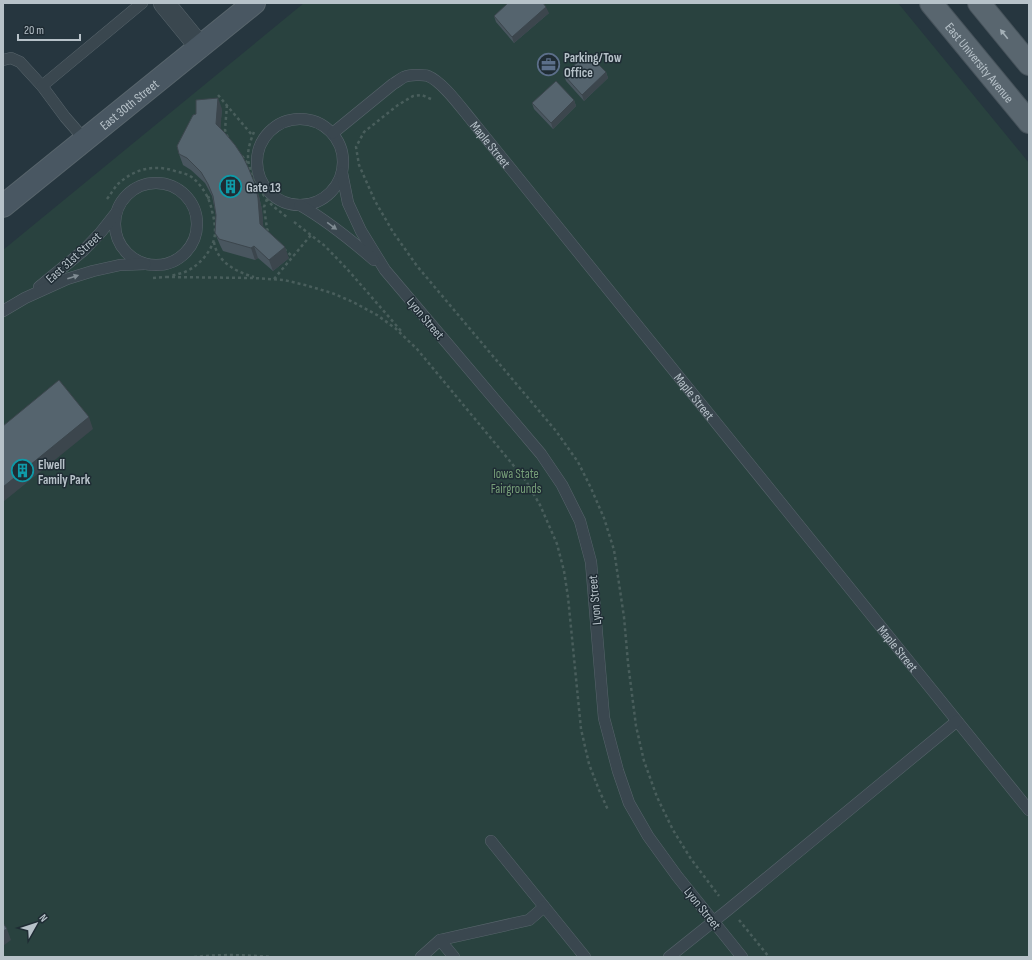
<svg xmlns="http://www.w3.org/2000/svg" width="1032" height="960" font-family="'Sofia Sans Condensed',sans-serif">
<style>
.green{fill:#29423f}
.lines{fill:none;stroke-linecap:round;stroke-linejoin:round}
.lane-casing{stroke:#58656c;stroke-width:12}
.street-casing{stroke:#58656c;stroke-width:22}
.secondary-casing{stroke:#58656c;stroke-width:24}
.primary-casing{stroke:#47535b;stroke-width:24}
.path{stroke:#495e5c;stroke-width:2.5;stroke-dasharray:3 3;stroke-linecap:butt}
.lane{stroke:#3a474f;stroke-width:11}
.street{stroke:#3a474f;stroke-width:21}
.secondary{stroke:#495762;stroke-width:22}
.primary{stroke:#59666f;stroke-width:22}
.wall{fill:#49565f}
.shaded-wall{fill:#3c464d}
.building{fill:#55646e;stroke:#3c464d}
.oneway{fill:#a4b0b7}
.oneway2{fill:#7f8b92}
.labels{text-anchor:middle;stroke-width:3;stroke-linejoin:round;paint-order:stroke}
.poi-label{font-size:13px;font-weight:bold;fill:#b7c2c9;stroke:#1f2c34;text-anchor:start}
.street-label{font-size:13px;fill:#b7c2c9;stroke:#1f2c34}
.park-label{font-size:13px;fill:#769e78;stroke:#1f2c34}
</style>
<rect width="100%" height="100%" fill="#26363f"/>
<path class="green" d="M304,3H898L1029,163V957H3V250Z"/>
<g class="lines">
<defs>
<g id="lane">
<path d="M3,60L11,58L20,62L42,86"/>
<circle cx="300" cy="162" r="43"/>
<path id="s1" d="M333,133L393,84C397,82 400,79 404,77C409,75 423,74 428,76C443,82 462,109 473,122L1029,810"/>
<path d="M85,140L65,117L42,86L142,3"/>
<path d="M342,173L348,203L361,231L385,270L541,454L562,485L580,521L591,562L604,718L618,771L629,803L648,836L677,876L742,957"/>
<circle cx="156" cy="224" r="41"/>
<path d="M300,205C326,220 351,240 374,260"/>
<path d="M39,287L84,250L101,232L116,213"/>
<path d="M3,311L25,298L67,279L93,271L120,265L145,264"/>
<path d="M491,841L585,957"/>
<path d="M440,940L529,920L544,907"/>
<path d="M421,957L440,940L454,957"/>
<path d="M669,957L729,909L957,721"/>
</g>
<path id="street" d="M164,3L200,47"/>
<g id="secondary">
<path id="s2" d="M3,206L254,3"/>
</g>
<g id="primary">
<path id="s3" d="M931,3L1029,122"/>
<path d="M979,3L1029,64"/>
</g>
</defs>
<use href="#lane" class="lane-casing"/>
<use href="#street" class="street-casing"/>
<use href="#secondary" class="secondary-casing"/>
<use href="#primary" class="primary-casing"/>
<path class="path" d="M218,95L252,135
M431,99L422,95L413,96L398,105L364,132L356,147L359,165L375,201L393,232L417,266L556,431L578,462L591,488L604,518L614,550L624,617L628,663L636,726L644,761L657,797L673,830L691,859L719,896
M227,105L225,130L228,138
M254,132C251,139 248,148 248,156C248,172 260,193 271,204C276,209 282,213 288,218
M242,156L249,165
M207,198L212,196
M107,199C111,194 114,188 118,184C134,169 154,164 175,171C182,173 189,174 194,179C203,187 210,199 212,211C214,218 215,225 215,232C215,249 198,268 182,273C178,274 174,275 170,276
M267,199L264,207L267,229L269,232
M294,222L325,246L348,270L402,332
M214,242C217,262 236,272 254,277
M284,249L293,257
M166,277L254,278L284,280L305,285L332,293L353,302L377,315L395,328L417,349L509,460L526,481L540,505L557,544L564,571L568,597L581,729L589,764L599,790L608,810
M153,278L166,277
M274,279L311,235
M739,920L769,957
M194,957C220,954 246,955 272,957"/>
<use href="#lane" class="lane"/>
<use href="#street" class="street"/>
<use href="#secondary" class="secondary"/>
<use href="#primary" class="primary"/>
</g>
<path class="wall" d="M549,13L514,43L496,22L494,16Z
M606,72L608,78L584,101L566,81L564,75Z
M574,100L576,106L553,129L534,109L532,103Z
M222,109L220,128L259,196L262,210L263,227L289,258L273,271L258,258L255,260L223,251L220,245L215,233L216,215L212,196L205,183L191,170L183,165L179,154Z"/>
<path class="shaded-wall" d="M546,7L549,13L514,43L512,37Z
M606,72L608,78L584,101L582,95Z
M218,98L222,109L220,136L216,124Z
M574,100L576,106L553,129L551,123Z
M255,184L259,196L262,210L264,235L260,224Z
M254,246L258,258L255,260L251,248Z
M285,247L289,258L273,271L269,260Z
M89,417L93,429L3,502V487Z
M7,929L11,940L3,946V931Z"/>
<path class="building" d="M508,3H543L546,7L512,37L494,16Z
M587,53L606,72L582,95L564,75Z
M556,81L574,100L551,123L532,103Z
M218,98L216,124L225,133L235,145L243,157L248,167L255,184L258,198L260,224L285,247L269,260L254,246L251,248L219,239L215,233L216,215L213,196L208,184L201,172L187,158L179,154L177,146L193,115L196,114V100Z
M59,380L89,417L3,487V426Z
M3,923L7,929L3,931Z"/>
<defs><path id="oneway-solid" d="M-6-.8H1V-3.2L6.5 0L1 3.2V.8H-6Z"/></defs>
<use class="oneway" href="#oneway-solid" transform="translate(1004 34) rotate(-129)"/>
<g class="oneway2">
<use href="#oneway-solid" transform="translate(332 226) rotate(36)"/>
<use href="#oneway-solid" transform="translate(73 277) rotate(-18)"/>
</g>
<defs>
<symbol id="office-ring" viewBox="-11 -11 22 22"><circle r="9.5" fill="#1f2c34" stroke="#5c6f8a" stroke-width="1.5"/><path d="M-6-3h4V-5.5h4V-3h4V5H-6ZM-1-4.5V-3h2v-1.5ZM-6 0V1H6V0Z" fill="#5c6f8a"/></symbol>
<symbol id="building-ring" viewBox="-11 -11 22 22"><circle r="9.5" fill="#1f2c34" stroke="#0f9aa8" stroke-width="1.5"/><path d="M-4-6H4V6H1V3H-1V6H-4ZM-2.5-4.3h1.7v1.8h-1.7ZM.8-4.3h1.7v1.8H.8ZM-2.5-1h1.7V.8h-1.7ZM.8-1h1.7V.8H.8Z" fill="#0f9aa8"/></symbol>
</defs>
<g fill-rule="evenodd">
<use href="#office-ring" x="536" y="52" width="25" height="25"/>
<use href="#building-ring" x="218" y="174" width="25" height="25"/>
<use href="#building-ring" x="10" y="458" width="25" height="25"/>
</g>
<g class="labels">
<g class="poi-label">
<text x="564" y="62">Parking/Tow<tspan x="564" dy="15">Office</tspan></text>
<text x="246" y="192">Gate 13</text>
<text x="38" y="469">Elwell<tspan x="38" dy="15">Family Park</tspan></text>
</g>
<g class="street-label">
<text dy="5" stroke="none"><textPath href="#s3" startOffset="77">East University Avenue</textPath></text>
<text dy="5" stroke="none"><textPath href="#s2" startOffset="162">East 30th Street</textPath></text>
<text dy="5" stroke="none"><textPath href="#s1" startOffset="208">Maple Street</textPath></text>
<text transform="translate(73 257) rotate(-42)" y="5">East 31st Street</text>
<text transform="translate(426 318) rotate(50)" y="5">Lyon Street</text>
<text dy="5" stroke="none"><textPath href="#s1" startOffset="532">Maple Street</textPath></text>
<text transform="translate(594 600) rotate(-95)" y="5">Lyon Street</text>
<text dy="5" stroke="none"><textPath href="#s1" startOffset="856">Maple Street</textPath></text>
<text transform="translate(703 908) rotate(51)" y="5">Lyon Street</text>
</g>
<g class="park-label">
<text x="516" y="478">Iowa State<tspan x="516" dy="15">Fairgrounds</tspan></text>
</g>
</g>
<rect width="1032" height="960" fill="none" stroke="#b7c2c9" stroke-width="8"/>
<g transform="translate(36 924) rotate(51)" stroke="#1f2c34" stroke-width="3" paint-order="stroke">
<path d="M0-3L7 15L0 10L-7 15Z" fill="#b7c2c9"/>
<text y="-6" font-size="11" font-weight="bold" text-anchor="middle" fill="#b7c2c9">N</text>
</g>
<path d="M18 34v6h62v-6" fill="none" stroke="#b7c2c9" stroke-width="2"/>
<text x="24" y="34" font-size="12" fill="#b7c2c9" stroke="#1f2c34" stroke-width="3" paint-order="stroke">20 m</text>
</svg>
